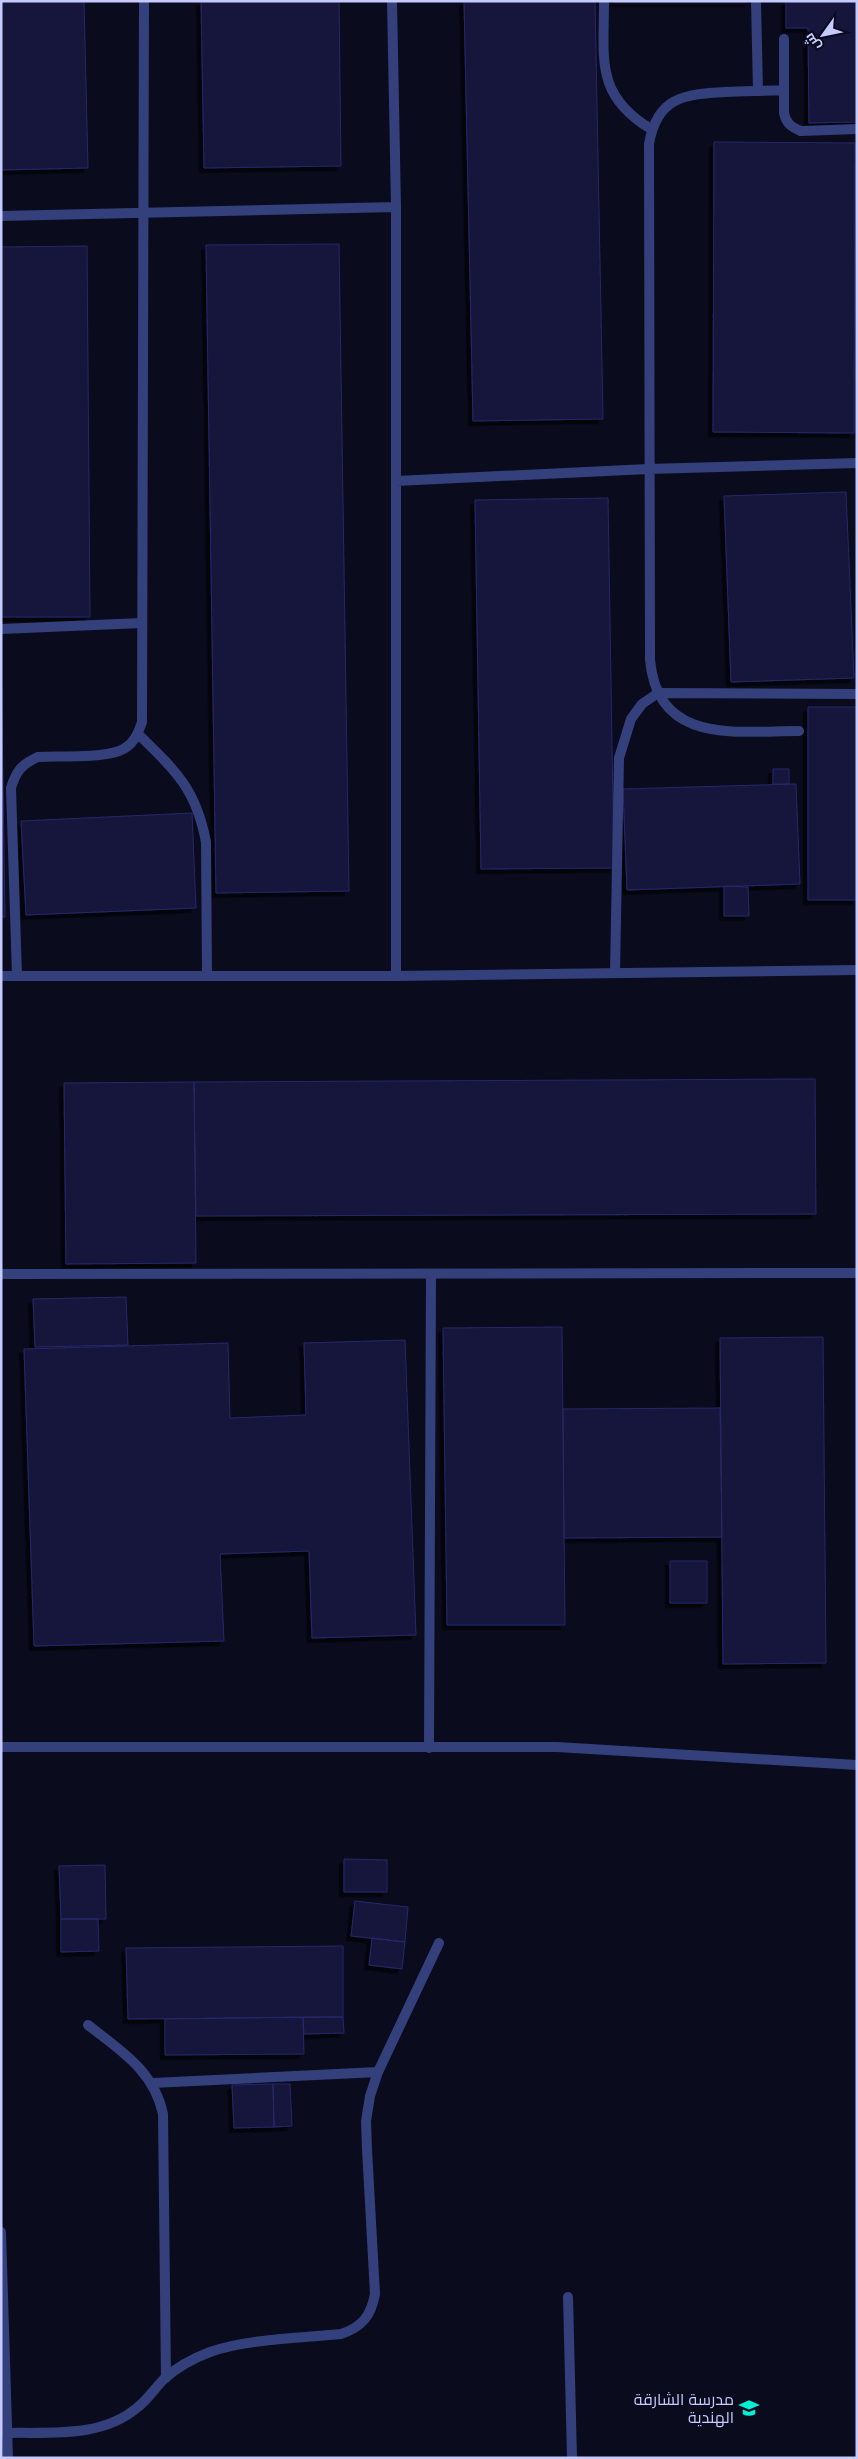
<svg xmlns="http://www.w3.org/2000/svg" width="858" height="2459" font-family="Poppins,Cairo,sans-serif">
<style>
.building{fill:#16163d;stroke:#27286a;filter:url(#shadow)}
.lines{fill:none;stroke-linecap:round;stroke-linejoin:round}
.lane{stroke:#33407c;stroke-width:10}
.street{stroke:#33407c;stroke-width:10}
.labels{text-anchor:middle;stroke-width:4;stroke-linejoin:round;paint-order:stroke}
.poi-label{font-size:16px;fill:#c5caff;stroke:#0a0b1c;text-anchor:end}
</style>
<defs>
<filter id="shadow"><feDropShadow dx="-4.5" dy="4.5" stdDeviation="0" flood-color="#0009"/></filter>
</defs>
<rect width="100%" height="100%" fill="#0a0b1c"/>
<path class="building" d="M1,1H84L88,168L1,170Z
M201,1H339L341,166L204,168Z
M464,1H595L603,419L473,421Z
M614,1H748V2H614Z
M786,1H857V122L809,123L808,28H786Z
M714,142L855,143L854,433L713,432Z
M339,244L349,891L216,893L206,245Z
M87,246L90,617H1V247Z
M846,492L854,678L731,682L724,496Z
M608,498L614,868L481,869L475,500Z
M1,648L5,917H1Z
M808,707H857V900H808Z
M773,769H789V784H773Z
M796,784L800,884L627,890L623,789Z
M192,813L196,908L26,915L21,821Z
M724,886L748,887L749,916H724Z
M815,1079L816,1214L196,1216L194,1082Z
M194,1082L196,1263L66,1264L64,1083Z
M126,1297L128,1345L35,1347L33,1299Z
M562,1327L565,1625H447L443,1328Z
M823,1337L826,1663L723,1664L720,1338Z
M405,1340L416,1635L312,1638L309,1551L220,1554L224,1641L34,1646L24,1349L228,1343L230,1418L306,1415L304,1343Z
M720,1408L722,1537L564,1538L563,1409Z
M670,1561H707V1603H670Z
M344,1859L387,1860V1892H344Z
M105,1865L106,1919H61L59,1866Z
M355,1901L408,1907L405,1942L351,1936Z
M61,1919H98L99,1951L61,1952Z
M372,1938L405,1942L402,1969L369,1965Z
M343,1946V2017L128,2019L126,1948Z
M303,2017L304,2054L165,2055V2019Z
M303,2017H343L344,2033L304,2034Z
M273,2084H290L292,2126L274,2127Z
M273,2084L274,2127L234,2128L232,2085Z"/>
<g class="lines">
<path class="lane" d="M756,1L758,91
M801,131L857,129
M1,629L142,623
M138,734C176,771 196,789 206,842L207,975
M615,973L619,758L631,719L642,704L658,693L857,694
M17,976L11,788C16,771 22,764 38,757
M429,1748L431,1274
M88,2025C121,2051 154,2071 163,2114L166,2378
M153,2083L378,2072
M7,2433C52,2432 102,2438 138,2407C148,2399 155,2388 164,2379C176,2368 194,2358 210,2352C247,2339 301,2338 341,2334C362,2327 371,2316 375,2294L367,2149L366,2121L370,2096L378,2072L439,1943"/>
<path class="street" d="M392,1L396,207V976
M604,1C604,60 595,95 651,129
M784,39V113C786,123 791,127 801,131
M784,90C764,91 745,91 726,92C684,94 657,97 649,144L650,660C658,745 735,731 799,731
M1,216L396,207
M396,481L648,469L857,463
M38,757C59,756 100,758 119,751C133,746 138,734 142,722L144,1
M1,976H396L857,970
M1,1274L857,1273
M1,1747H557L857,1765
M1,2232L8,2458
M568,2297L572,2458"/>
</g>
<defs>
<symbol id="school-bare" viewBox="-9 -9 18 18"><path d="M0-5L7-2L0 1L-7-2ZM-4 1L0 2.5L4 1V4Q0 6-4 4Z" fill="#00f0d6" stroke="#0a0b1c" stroke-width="2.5" paint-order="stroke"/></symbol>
</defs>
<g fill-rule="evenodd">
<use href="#school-bare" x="735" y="2394" width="28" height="28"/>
</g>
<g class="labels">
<g class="poi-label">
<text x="734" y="2405">مدرسة الشارقة<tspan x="734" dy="18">الهندية</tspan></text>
</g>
</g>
<rect width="858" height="2459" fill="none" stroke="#c5caff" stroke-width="5"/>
<g transform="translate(823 35) rotate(237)" stroke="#0a0b1c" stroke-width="4" paint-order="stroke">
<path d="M0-4L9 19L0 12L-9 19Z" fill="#c5caff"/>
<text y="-8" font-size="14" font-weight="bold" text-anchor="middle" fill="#c5caff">ش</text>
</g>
</svg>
